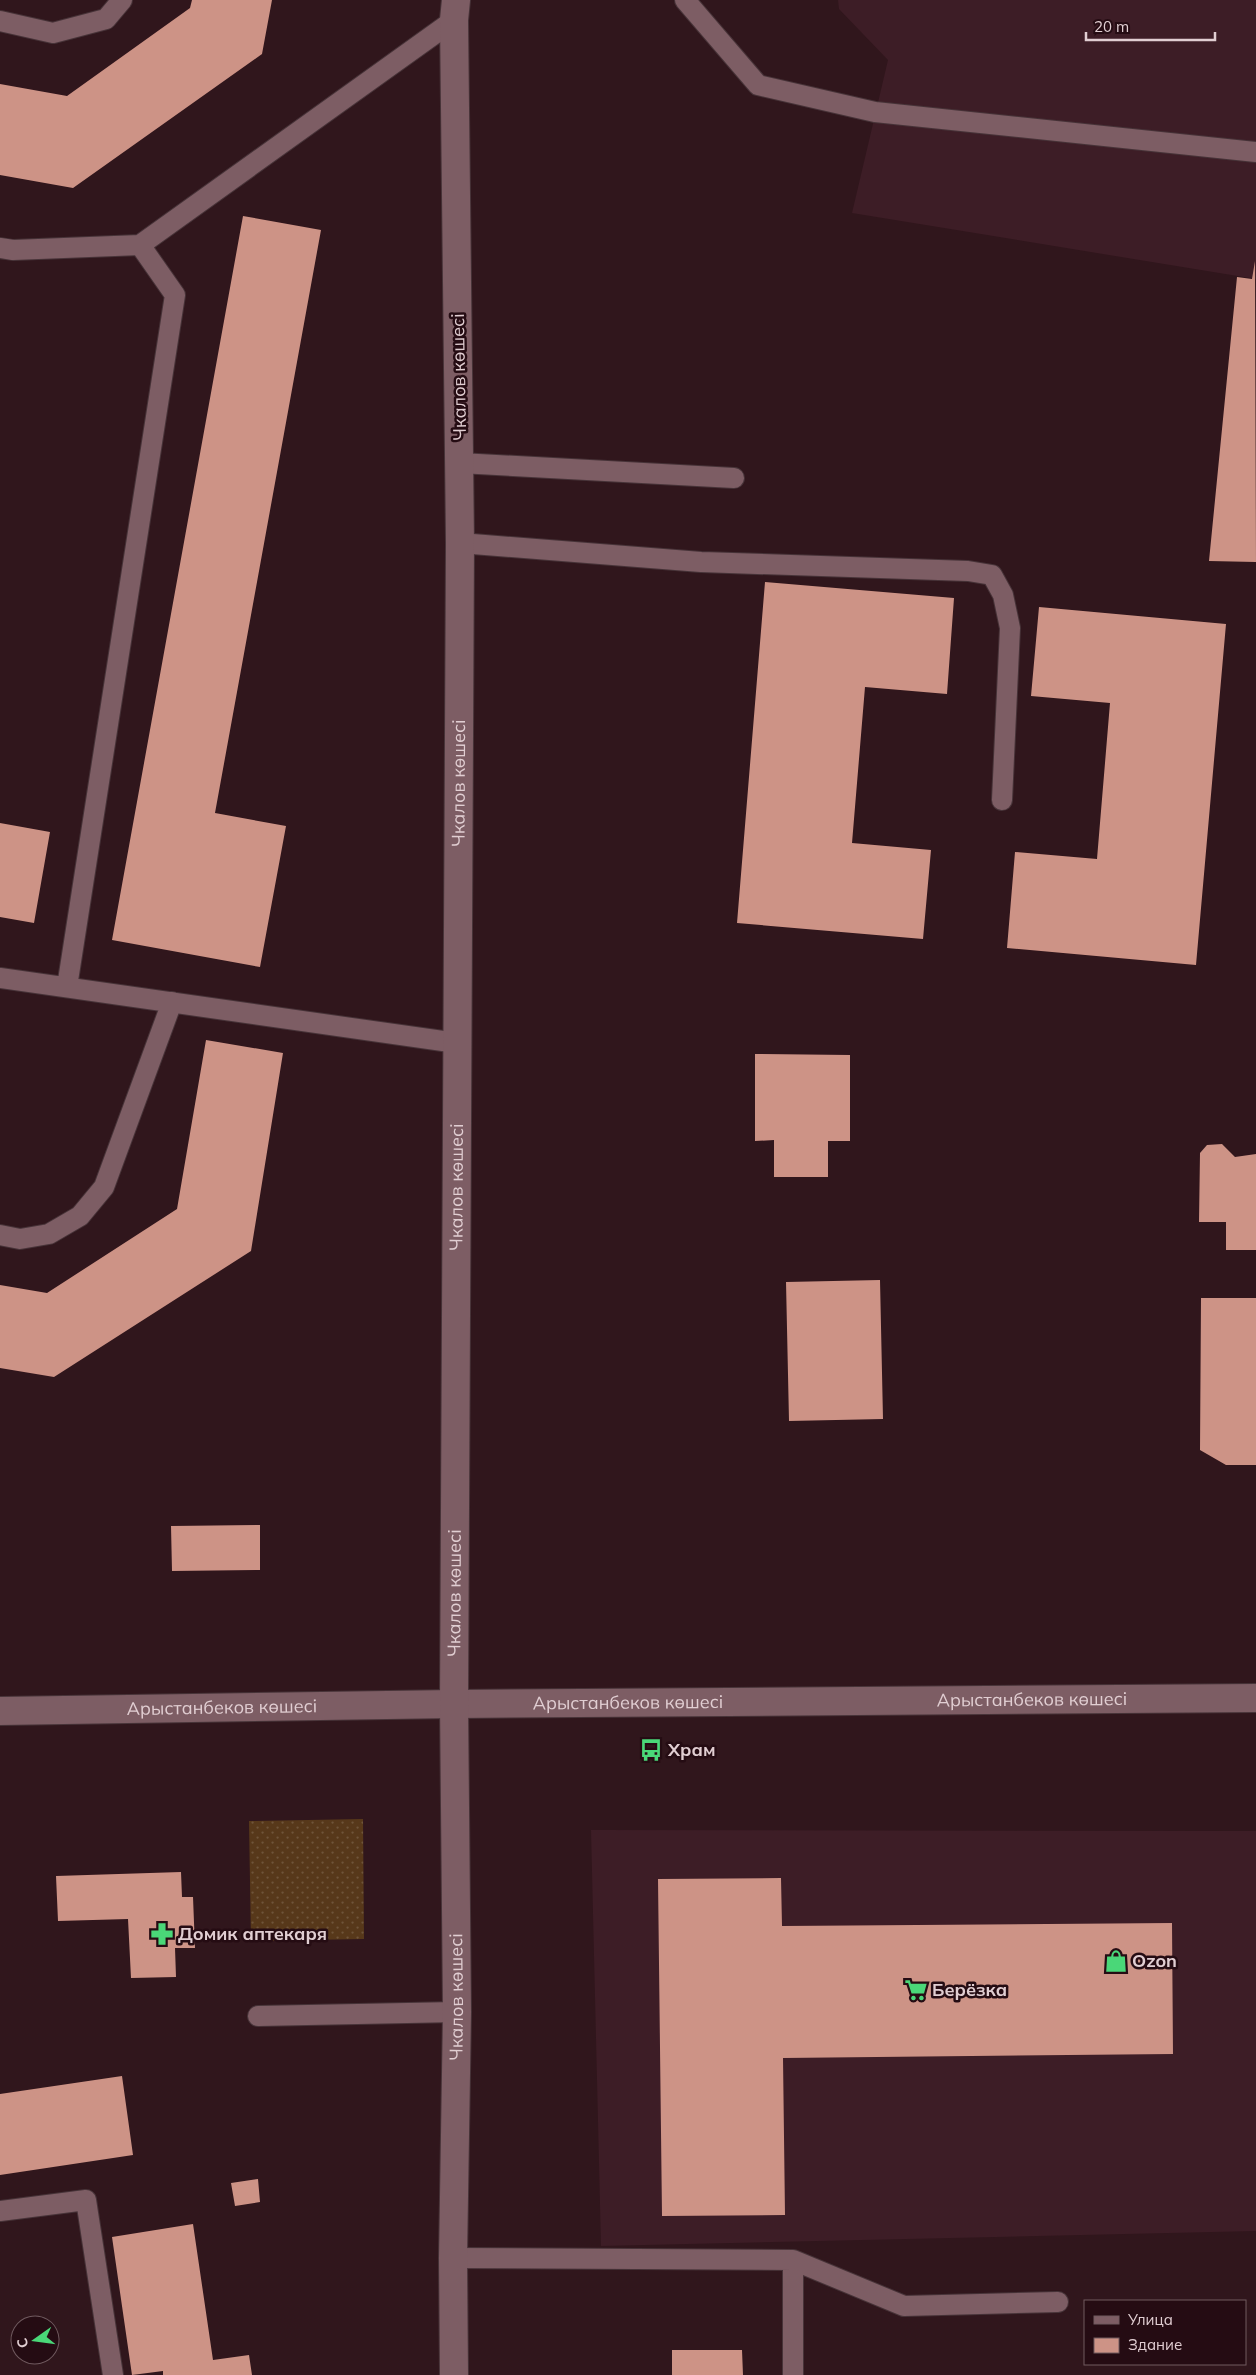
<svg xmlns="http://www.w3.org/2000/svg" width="1256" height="2375" font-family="Mulish,sans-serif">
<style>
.built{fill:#3d1d26}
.grass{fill:url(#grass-dots)}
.building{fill:#cd9386}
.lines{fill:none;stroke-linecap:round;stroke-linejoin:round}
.lane-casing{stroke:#473338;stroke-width:22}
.secondary-casing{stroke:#473338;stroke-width:30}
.lane{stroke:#7d5d64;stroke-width:20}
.secondary{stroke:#7d5d64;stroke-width:28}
.labels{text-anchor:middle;stroke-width:5;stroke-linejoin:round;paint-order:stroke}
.street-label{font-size:18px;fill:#e1ced2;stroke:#250c13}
.poi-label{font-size:18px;font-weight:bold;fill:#e1ced2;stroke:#250c13;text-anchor:start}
</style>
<defs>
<pattern id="grass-dots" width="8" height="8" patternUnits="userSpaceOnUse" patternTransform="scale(1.25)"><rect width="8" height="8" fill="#57381a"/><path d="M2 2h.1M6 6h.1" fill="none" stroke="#6f543a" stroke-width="1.8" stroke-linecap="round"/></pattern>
</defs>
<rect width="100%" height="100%" fill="#30161c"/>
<path class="built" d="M838,0H1256V279L852,213L888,60L839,9Z
M591,1830L1256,1831V2231L601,2246Z"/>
<path class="grass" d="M363,1819L364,1939L251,1941L249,1821Z"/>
<path class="building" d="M192,0H272L262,54L73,188L0,175V84L67,96L190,8Z
M243,216L321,230L215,813L286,826L260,967L112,940Z
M1255,261L1256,562L1209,561L1237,277L1252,279Z
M765,582L954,598L947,694L865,687L852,843L931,850L923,939L737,923Z
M1039,607L1226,624L1196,965L1007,948L1015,852L1097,859L1110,703L1031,696Z
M0,823L50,832L34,923L0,917Z
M206,1040L283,1053L251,1251L54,1377L0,1368V1285L47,1293L177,1209Z
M755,1054L850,1055V1141H828V1177H774V1140L755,1141Z
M1222,1144L1235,1157L1256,1154V1250H1226V1222H1199L1200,1153L1207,1145Z
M880,1280L883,1419L789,1421L786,1282Z
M1201,1298H1256V1465H1226L1200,1450Z
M260,1525V1570L172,1571L171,1526Z
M181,1872L182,1897H193L195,1948H175L176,1977L131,1978L128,1919L58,1921L56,1876Z
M781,1878L782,1926L1172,1923L1173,2054L783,2058L785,2215L662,2216L658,1879Z
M122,2076L133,2155L0,2175V2094Z
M258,2179L260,2202L235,2206L231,2183Z
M193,2224L213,2360L249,2355L252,2375H163V2371L132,2375L112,2237Z
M672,2350H742L743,2375H672Z"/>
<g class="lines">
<defs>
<path id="lane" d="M685,0L758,85L875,112L1256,152
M0,21L53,33L106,19L122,0
M0,248L13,250L140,245L454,20
M460,463L734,478
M460,543L701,562L968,571L992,575L1003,595L1010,628L1002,800
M0,978L457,1043
M67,987L175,295L140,245
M0,1235L20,1239L49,1234L80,1216L104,1187L172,1002
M258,2016L457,2012
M0,2211L86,2200L113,2375
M453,2258L793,2260L904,2306L1058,2302
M793,2260V2375"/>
<g id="secondary">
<path id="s1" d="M0,1711L454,1704L1256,1698"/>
<path id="s2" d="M454,2375L453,2258L457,2012L454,1704L460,543L454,20L456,0"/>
</g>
</defs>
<use href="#lane" class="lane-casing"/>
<use href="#secondary" class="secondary-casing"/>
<use href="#lane" class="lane"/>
<use href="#secondary" class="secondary"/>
</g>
<defs>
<symbol id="bus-bare" viewBox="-9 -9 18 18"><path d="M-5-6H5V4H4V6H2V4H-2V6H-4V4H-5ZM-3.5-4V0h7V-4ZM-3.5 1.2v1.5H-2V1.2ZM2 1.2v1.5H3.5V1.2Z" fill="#4ad778" stroke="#250c13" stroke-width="2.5" paint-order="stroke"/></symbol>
<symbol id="pharmacy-bare" viewBox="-9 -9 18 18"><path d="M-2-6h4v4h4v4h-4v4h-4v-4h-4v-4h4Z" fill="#4ad778" stroke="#250c13" stroke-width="2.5" paint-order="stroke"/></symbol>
<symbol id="shop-bare" viewBox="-9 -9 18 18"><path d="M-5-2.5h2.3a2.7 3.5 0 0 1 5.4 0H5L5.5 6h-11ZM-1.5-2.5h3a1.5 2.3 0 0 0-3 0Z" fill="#4ad778" stroke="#250c13" stroke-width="2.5" paint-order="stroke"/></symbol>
<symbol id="supermarket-bare" viewBox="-9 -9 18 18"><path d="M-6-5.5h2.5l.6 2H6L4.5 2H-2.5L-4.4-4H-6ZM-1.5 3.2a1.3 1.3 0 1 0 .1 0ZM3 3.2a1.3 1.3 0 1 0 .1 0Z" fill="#4ad778" stroke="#250c13" stroke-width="2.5" paint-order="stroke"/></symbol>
</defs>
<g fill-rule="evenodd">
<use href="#bus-bare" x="635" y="1734" width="32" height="32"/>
<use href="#pharmacy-bare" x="146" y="1918" width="32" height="32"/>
<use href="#shop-bare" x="1100" y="1945" width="32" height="32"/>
<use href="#supermarket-bare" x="900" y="1974" width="32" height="32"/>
</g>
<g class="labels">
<g class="street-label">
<text transform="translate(459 377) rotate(-91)" y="6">Чкалов көшесі</text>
<text dy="6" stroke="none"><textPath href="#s2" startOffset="1592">Чкалов көшесі</textPath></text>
<text dy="6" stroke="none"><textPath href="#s2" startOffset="1188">Чкалов көшесі</textPath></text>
<text dy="6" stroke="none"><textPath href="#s2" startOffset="782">Чкалов көшесі</textPath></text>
<text dy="6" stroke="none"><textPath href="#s1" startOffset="1032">Арыстанбеков көшесі</textPath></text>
<text dy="6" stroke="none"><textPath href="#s1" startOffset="628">Арыстанбеков көшесі</textPath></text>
<text dy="6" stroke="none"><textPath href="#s1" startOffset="222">Арыстанбеков көшесі</textPath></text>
<text dy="6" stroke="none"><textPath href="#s2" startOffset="378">Чкалов көшесі</textPath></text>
</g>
<g class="poi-label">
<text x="668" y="1756">Храм</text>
<text x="178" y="1940">Домик аптекаря</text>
<text x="1132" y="1967">Ozon</text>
<text x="932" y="1996">Берёзка</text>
</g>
</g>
<rect x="1084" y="2300" width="162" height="65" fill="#250c13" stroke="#705a5f"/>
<rect x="1094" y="2316" width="25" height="8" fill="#7d5d64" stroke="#705a5f"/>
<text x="1128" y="2325" font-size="15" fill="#e1ced2">Улица</text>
<rect x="1094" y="2338" width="25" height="15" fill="#cd9386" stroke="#705a5f"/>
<text x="1128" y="2350" font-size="15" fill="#e1ced2">Здание</text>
<g transform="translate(35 2340) rotate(256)"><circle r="24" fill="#250c13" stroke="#705a5f"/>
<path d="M0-4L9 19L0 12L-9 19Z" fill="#4ad778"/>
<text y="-8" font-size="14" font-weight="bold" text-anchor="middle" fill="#e1ced2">С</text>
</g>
<path d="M1086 32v8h129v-8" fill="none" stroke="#e1ced2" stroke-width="2.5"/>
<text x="1094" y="32" font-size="15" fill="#e1ced2" stroke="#250c13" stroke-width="4" paint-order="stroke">20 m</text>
</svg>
